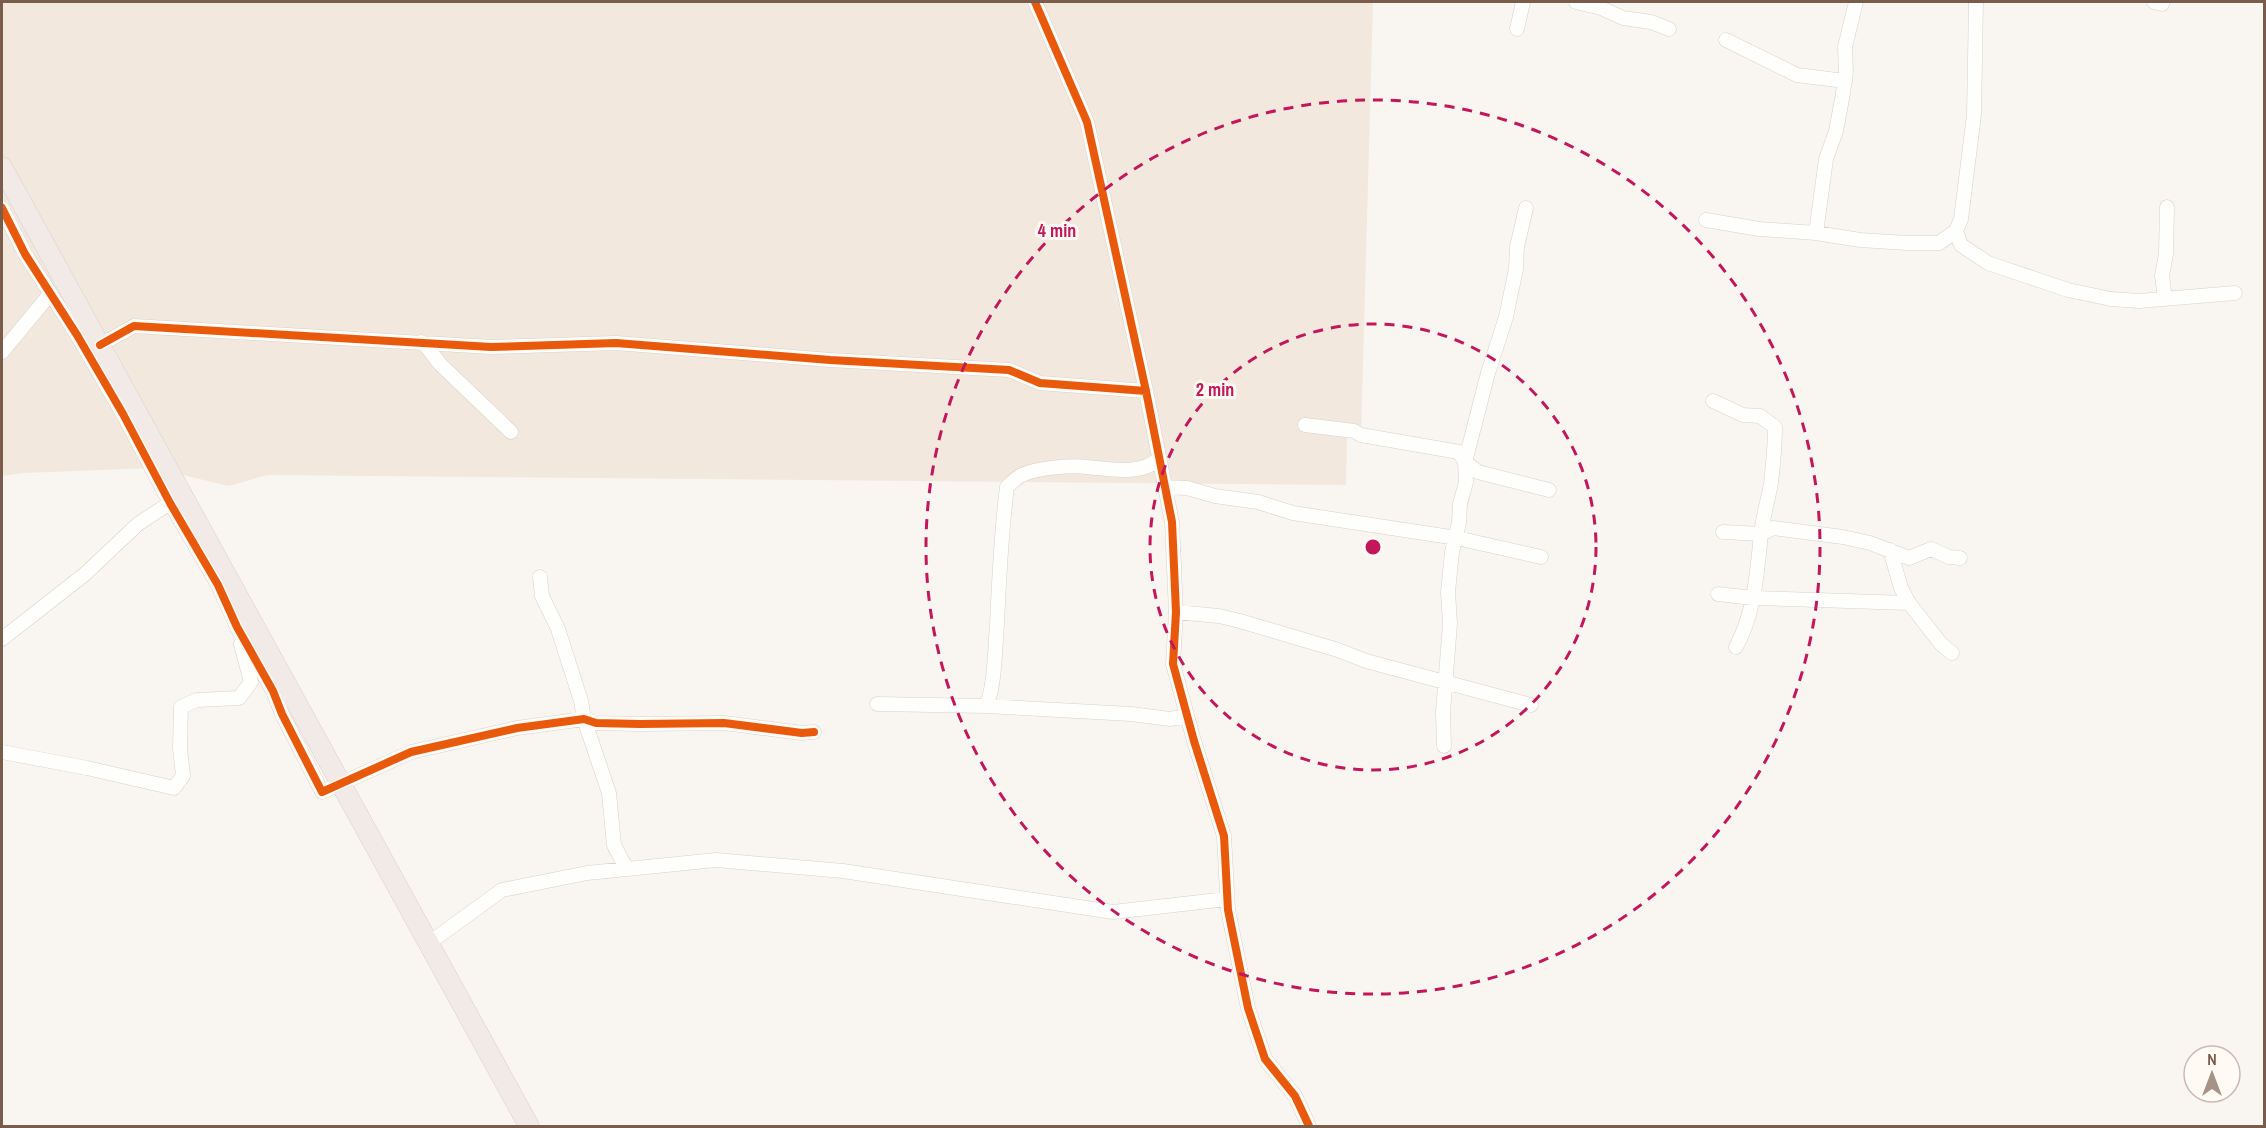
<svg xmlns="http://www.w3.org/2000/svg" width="2266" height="1128" font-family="'Archivo Narrow',sans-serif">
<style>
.residential{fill:#f2e8de}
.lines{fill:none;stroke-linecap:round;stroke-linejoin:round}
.minor-casing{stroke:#d7d1cb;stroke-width:15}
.highway-casing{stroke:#dad1cc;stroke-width:21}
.minor{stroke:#fefefd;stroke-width:14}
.highway{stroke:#f2eae7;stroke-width:20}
.cycleway-casing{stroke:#fffaf3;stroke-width:11}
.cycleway{stroke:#e8590c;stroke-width:8}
.ring{fill:none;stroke:#c2185b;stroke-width:3;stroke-dasharray:10 8}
.centre{fill:#c2185b;stroke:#fffaf3;stroke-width:3}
.ring-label{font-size:18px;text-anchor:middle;font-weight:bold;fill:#c2185b;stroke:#fffaf3;stroke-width:6;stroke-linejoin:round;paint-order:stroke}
</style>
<rect width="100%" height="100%" fill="#f9f5f0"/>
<path class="residential" d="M2,2H1373L1361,435H1347L1346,485L267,475L229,486L153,468L23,473L2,476Z"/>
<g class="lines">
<defs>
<path id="minor" d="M1035,2L1087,122L1146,391L1172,522L1176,612L1173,664L1194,741L1224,836L1228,910L1248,1008L1265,1059L1295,1096L1309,1126
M1576,2L1601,8L1623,18L1651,22L1669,29
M2154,2L2162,4
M1517,29L1523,2
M1726,40L1797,75L1845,81
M2,208L25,254L77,335L123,414L170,503L218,585L237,627L273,691L282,714L322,792L411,752L517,728L584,719L596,723L640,724L724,723L802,733L814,732
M1526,208L1517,247L1516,269L1506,317L1488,373L1465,462L1478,472L1549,490
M1706,220L1759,229L1816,233L1860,240L1907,243H1939L1956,231L1961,219L1974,115L1976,2
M1956,231L1961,245L1988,263L2068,290L2111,299L2139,301L2235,293
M1816,233L1826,159L1836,131L1842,99L1846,72L1845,47L1856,2
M2165,299L2162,276L2166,254L2167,207
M421,342L427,347L440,364L511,432
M100,345L134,326L491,347L616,343L830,360L1009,370L1040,383L1146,391
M2,352L50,294
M1713,401L1743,415L1760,416L1775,427C1775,446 1773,465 1771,483C1768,500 1763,517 1761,534C1757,572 1755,612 1736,647
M1305,425L1354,431L1361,435L1459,452L1465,462L1466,482L1460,504L1459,523L1452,552L1448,592L1450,624L1443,712L1444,746
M1165,487L1187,488L1215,496L1258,502L1293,513L1457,538L1541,557
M1723,532L1761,534L1773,528L1843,537L1870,543L1909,558L1931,549L1949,557L1960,558
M540,577L542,596L558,629L581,701L584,719L609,793L614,845L624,864
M1718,594L1753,598L1909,603L1901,588L1890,550
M1909,603L1941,644L1952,653
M1176,612L1219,616L1240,621L1338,650L1366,661L1531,705
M2,639L85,574L138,524L170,503
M877,704L986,706C995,688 995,646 997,625C999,579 1001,533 1007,487C1011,483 1016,478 1022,475C1036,468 1071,465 1087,467C1109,469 1143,476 1159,458
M986,706L1131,714L1170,719L1187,716
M2,752L87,768L174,788L183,776L180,748L181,707L197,700L239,698L251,682L241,644
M429,943L502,890L587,873L716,860L843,871L1113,912L1227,899"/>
<path id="highway" d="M2,167L529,1126"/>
</defs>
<use href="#minor" class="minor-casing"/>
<use href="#highway" class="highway-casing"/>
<use href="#minor" class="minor"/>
<use href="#highway" class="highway"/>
<defs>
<path id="cycleway" d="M1035,2L1087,122L1146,391L1172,522L1176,612L1173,664L1194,741L1224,836L1228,910L1248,1008L1265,1059L1295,1096L1309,1126
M2,208L25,254L77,335L123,414L170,503L218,585L237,627L273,691L282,714L322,792L411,752L517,728L584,719L596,723L640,724L724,723L802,733L814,732
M100,345L134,326L491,347L616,343L830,360L1009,370L1040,383L1146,391"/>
</defs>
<use href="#cycleway" class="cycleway-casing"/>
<use href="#cycleway" class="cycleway"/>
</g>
<g class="ring">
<circle cx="1373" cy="547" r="223"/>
<circle cx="1373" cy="547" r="447"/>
</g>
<circle cx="1373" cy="547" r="9" class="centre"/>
<g class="ring-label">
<text x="1057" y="237">4 min</text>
<text x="1215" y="396">2 min</text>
</g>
<rect width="2266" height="1128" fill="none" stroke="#7a5c4d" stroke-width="6"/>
<g transform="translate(2212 1074)"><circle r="28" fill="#fffaf3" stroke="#cabbb1" stroke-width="1.5"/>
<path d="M0-4.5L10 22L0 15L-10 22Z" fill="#a69286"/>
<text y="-9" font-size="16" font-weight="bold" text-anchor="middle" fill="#7a5c4d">N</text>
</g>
</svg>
